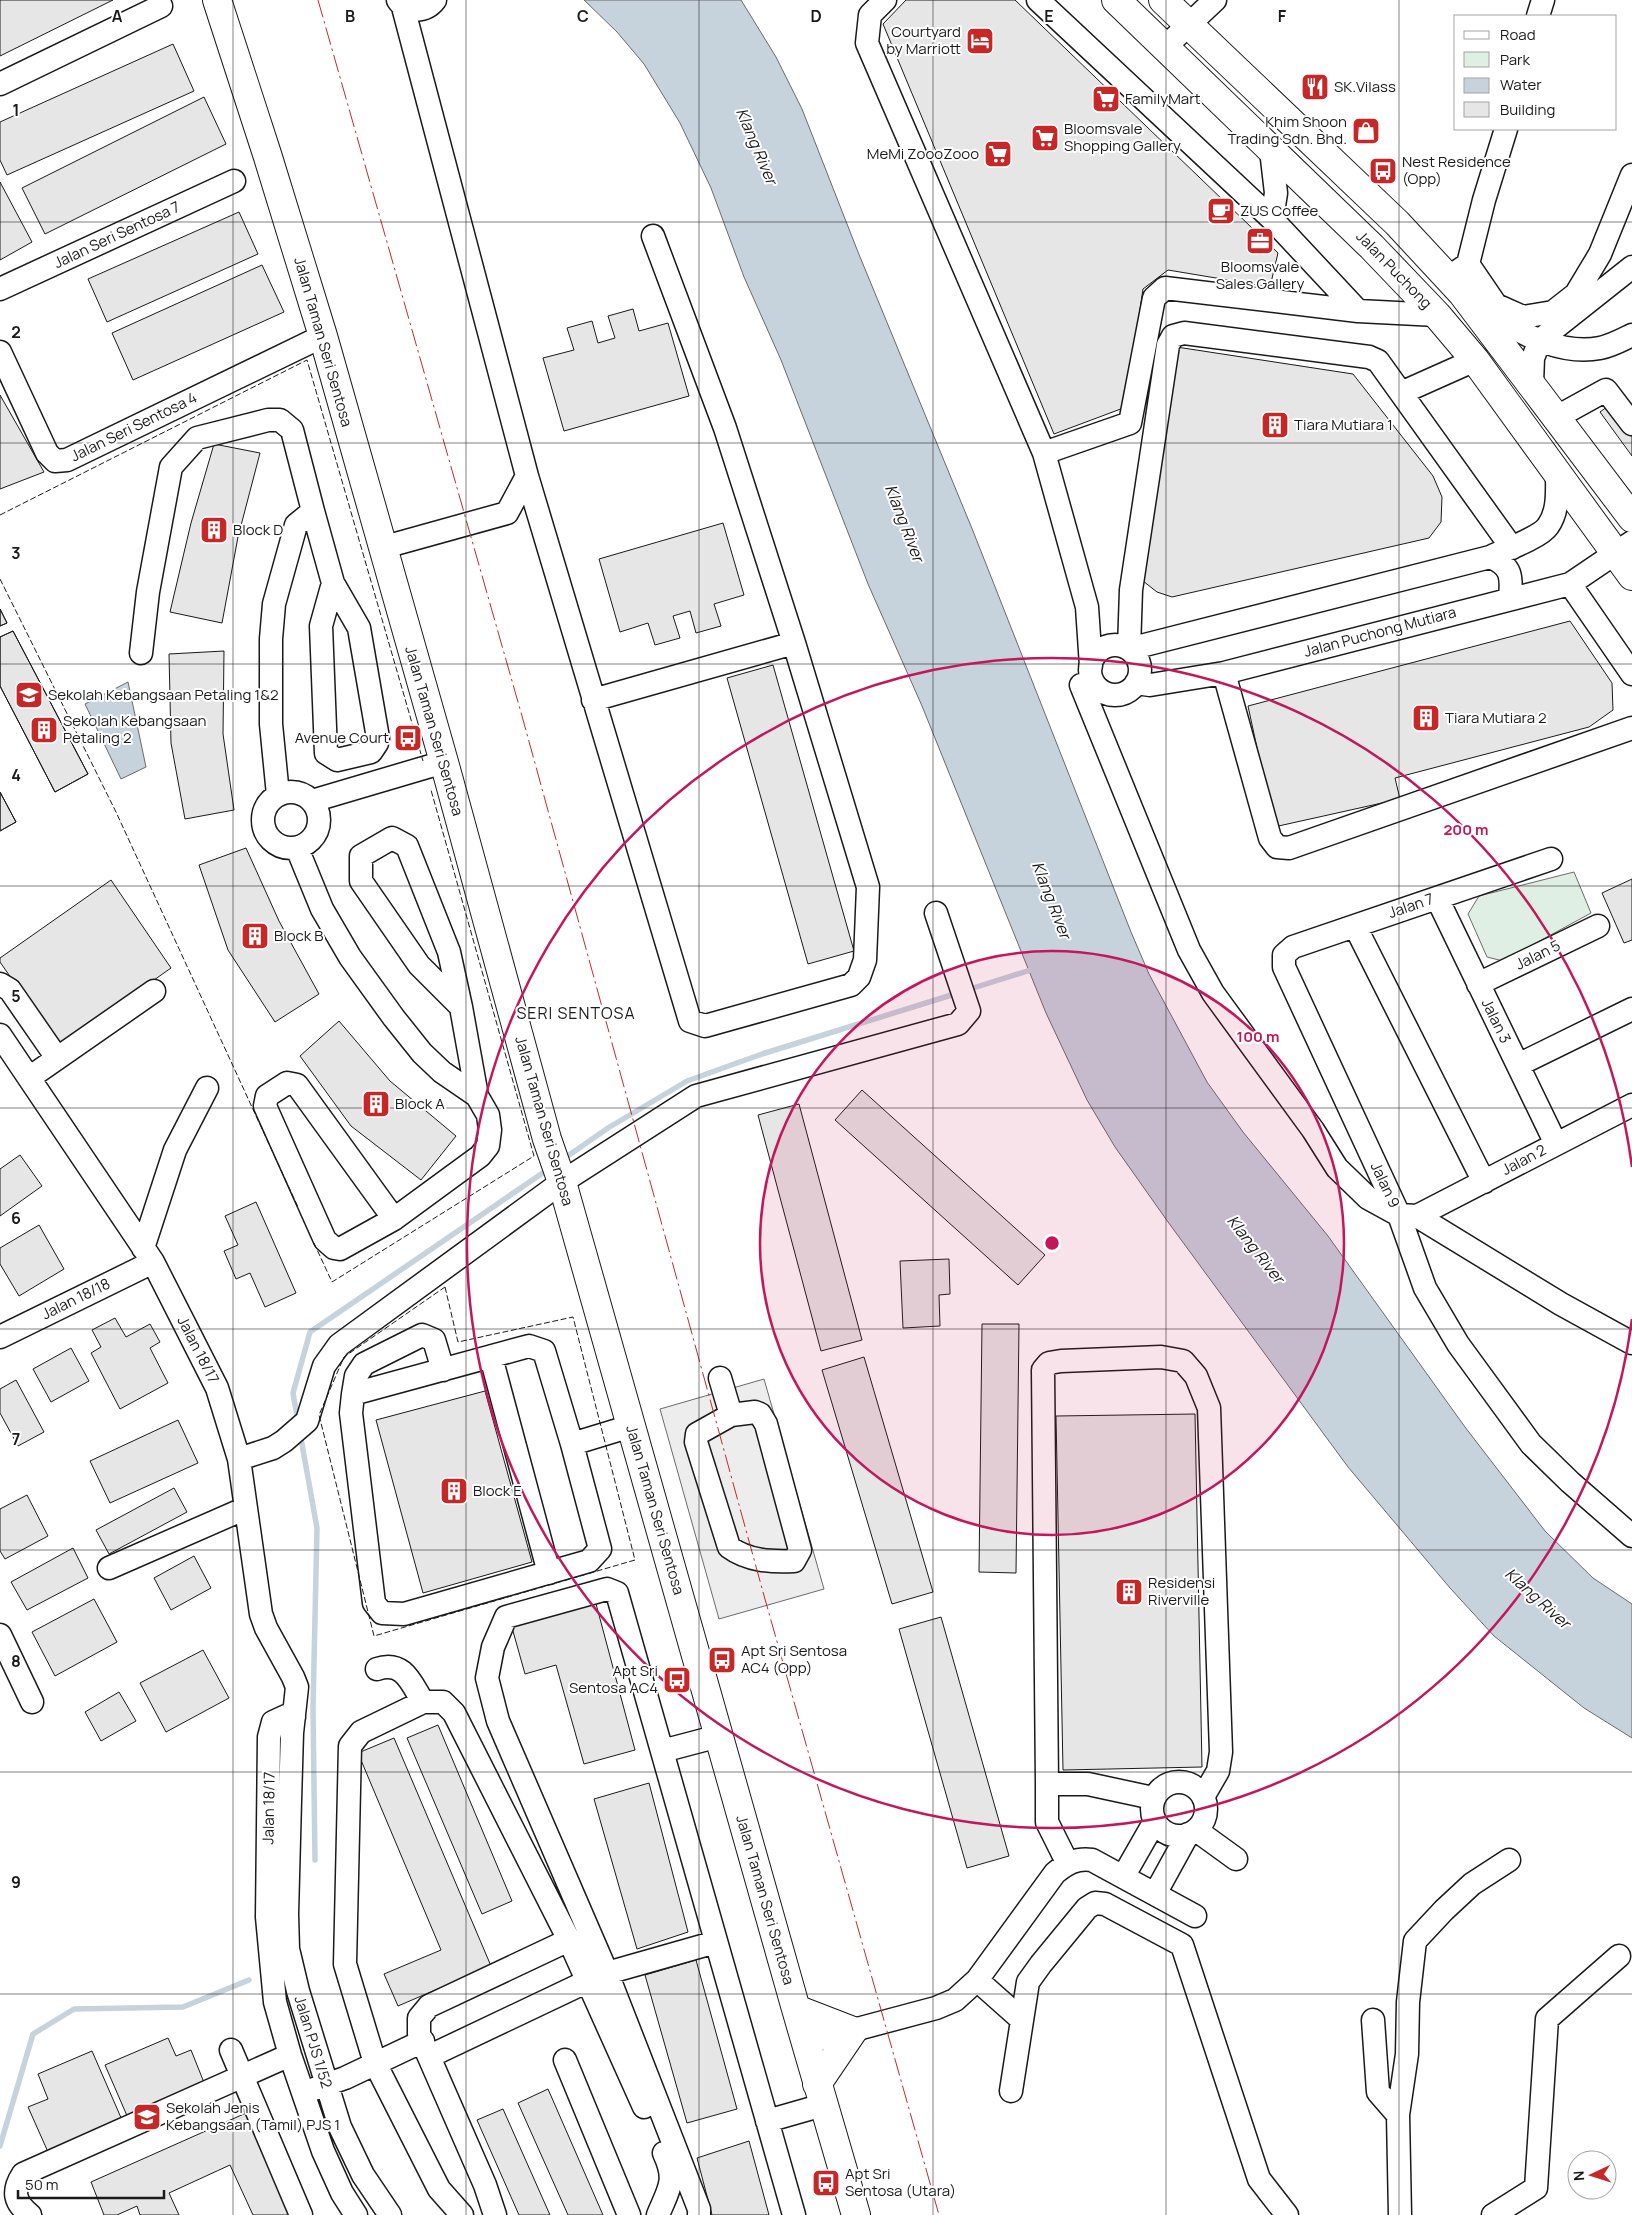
<svg xmlns="http://www.w3.org/2000/svg" width="1632" height="2215" font-family="Manrope,sans-serif">
<style>
.green{fill:#e0efe3;stroke:#6a6a6a}
.parking{fill:#ededed;stroke:#6a6a6a}
.water{fill:#c6d2dc;stroke:#6a6a6a}
.lines{fill:none;stroke-linecap:round;stroke-linejoin:round}
.stream{stroke:#c6d2dc;stroke-width:5.5}
.building{fill:#e6e6e6;stroke:#1a1a1a}
.minor-casing{stroke:#1a1a1a;stroke-width:25}
.major-casing{stroke:#1a1a1a;stroke-width:30}
.minor{stroke:#fff;stroke-width:22}
.major{stroke:#fff;stroke-width:28}
.fence{stroke:#1a1a1a;stroke-width:1;stroke-dasharray:6 2.5;stroke-linecap:butt}
.power{stroke:#c62828;stroke-width:1;stroke-dasharray:18 4 2.5 4;stroke-linecap:butt}
.grid{fill:none;stroke:#1a1a1a;stroke-width:1;stroke-opacity:0.55}
.ring{fill:none;stroke:#c2185b;stroke-width:2.5}
.labels{text-anchor:middle;stroke-width:4;stroke-linejoin:round;paint-order:stroke}
.poi-label{font-size:15px;fill:#1a1a1a;stroke:#fff;text-anchor:start}
.street-label{font-size:15px;fill:#1a1a1a;stroke:#fff}
.water-label{font-size:16px;font-style:italic;fill:#1a1a1a;stroke:#fff}
.neighbourhood-label{font-size:16px;letter-spacing:1px;fill:#1a1a1a;stroke:#fff}
.grid-label{font-size:16px;text-anchor:middle;font-weight:bold;fill:#1a1a1a;stroke:#fff;stroke-width:4;stroke-linejoin:round;paint-order:stroke}
.centre{fill:#c2185b;stroke:#fff;stroke-width:2.5}
.ring-label{font-size:15px;text-anchor:middle;font-weight:bold;fill:#c2185b;stroke:#fff;stroke-width:4;stroke-linejoin:round;paint-order:stroke}
</style>
<rect width="100%" height="100%" fill="#fff"/>
<path class="green" d="M1574,872L1591,913L1503,961L1487,957L1468,914L1479,896Z"/>
<path class="parking" d="M764,1379L824,1589L719,1619L660,1409Z"/>
<path class="water" d="M584,0H741L776,57L802,109L858,252L973,531L1131,932L1149,974L1207,1082L1243,1132L1328,1236L1465,1427L1545,1531L1593,1578L1632,1604V1738L1584,1708L1494,1636L1450,1588L1348,1467L1168,1222L1115,1147L1087,1100L1046,1013L922,706L868,584L781,360L744,277L711,188L680,123L644,64L617,32Z
M128,682L146,767L121,779L85,704Z"/>
<g class="lines">
<path class="stream" d="M967,990L1037,968
M562,1160L608,1128L687,1081L762,1054L958,993
M298,1422L293,1393L310,1332L550,1168
M300,1433L317,1528L313,1708L315,1860
M0,2146L33,2034L74,2009L183,2007L249,1980"/>
</g>
<path class="building" d="M0,0H113L0,56Z
M906,0H1015L1278,253L1270,287L1168,270L1143,289L1126,407L1054,434L883,24Z
M173,44L194,91L7,175L0,160V122Z
M204,97L226,144L45,234L22,188Z
M0,182L32,242L0,260Z
M239,212L258,254L107,322L88,279Z
M262,265L284,312L133,380L112,333Z
M633,309L639,331L668,323L689,396L564,431L543,358L574,350L567,328L592,321L598,343L615,338L608,316Z
M1170,346L1353,374L1433,476L1442,497L1441,522L1429,538L1172,597L1157,592L1143,581Z
M0,395L44,472L0,489Z
M1619,398L1632,416V456L1600,412Z
M214,444L260,453L238,537L222,623L170,612L191,523Z
M723,523L744,595L714,604L721,626L696,633L690,611L673,616L680,638L655,645L648,623L620,632L599,559Z
M0,609L7,623L0,626Z
M0,609L7,623L0,626Z
M1570,621L1612,683L1613,710L1589,727L1395,778L1400,799L1274,827L1248,706Z
M13,631L88,774L55,792L0,686V637Z
M13,631L88,774L55,792L0,686V637Z
M224,651L223,734L234,810L185,819L171,743L169,654Z
M773,665L854,951L808,964L727,678Z
M0,792L16,822L0,831Z
M0,792L16,822L0,831Z
M246,848L279,921L319,994L275,1022L228,950L199,865Z
M1632,879V940L1624,943L1602,893Z
M111,880L171,968L59,1047L0,962V958Z
M339,1021L390,1081L456,1136L421,1180L351,1126L300,1056Z
M862,1090L1045,1255L1018,1285L835,1120Z
M799,1104L862,1340L821,1351L758,1115Z
M20,1155L42,1186L0,1216V1169Z
M256,1202L296,1293L265,1307L250,1273L236,1279L224,1251L238,1245L225,1216Z
M39,1225L64,1269L19,1296L0,1264V1248Z
M949,1259L950,1294L939,1295L940,1326L903,1328L900,1261Z
M115,1318L126,1337L150,1324L160,1342L150,1348L168,1383L120,1409L91,1353L101,1347L92,1330Z
M982,1324H1019L1016,1573L979,1572Z
M71,1348L89,1381L51,1402L33,1369Z
M864,1357L933,1592L892,1604L822,1370Z
M16,1380L44,1432L18,1446L0,1413V1389Z
M485,1391L532,1562L423,1593L376,1420Z
M1195,1414L1202,1767L1063,1770L1056,1416Z
M178,1420L198,1463L110,1503L90,1461Z
M174,1488L187,1512L109,1554L96,1530Z
M27,1495L48,1536L5,1559L0,1551V1509Z
M73,1548L88,1578L27,1610L11,1582Z
M194,1556L211,1588L171,1610L154,1578Z
M94,1599L117,1642L55,1676L32,1632Z
M595,1600L635,1750L584,1764L556,1665L525,1674L511,1624Z
M941,1617L1009,1856L967,1868L899,1629Z
M203,1650L229,1698L166,1732L140,1683Z
M119,1692L136,1721L101,1741L85,1712Z
M438,1725L512,1901L482,1914L407,1738Z
M394,1738L491,1966L398,2006L384,1974L441,1950L358,1753Z
M649,1783L688,1932L637,1949L594,1799Z
M696,1960L737,2109L687,2123L645,1975Z
M168,2038L176,2056L191,2050L205,2085L128,2118L105,2065Z
M92,2051L122,2120L48,2152L28,2107L48,2099L38,2074Z
M548,2089L603,2215H568L518,2103Z
M503,2109L550,2215H519L477,2120Z
M246,2113L289,2215H253L230,2165L169,2193L179,2215H140L137,2206L117,2215H104L91,2182Z
M749,2141L769,2215H712L697,2158Z"/>
<g class="lines">
<defs>
<path id="minor" d="M398,0C407,14 426,12 435,0
M885,0L870,15L867,43L1044,453L1087,607L1091,666
M1038,0L1272,219L1358,311
M403,7L527,476L690,1021L705,1026L851,985L859,977L865,960L868,887L794,643L725,428L653,236
M1538,16L1543,0
M1165,47L1215,0
M0,84L161,6
M1271,150L1276,193L1272,219
M1468,264L1496,305L1523,317L1553,312L1576,294L1600,254L1632,175
M1455,273L1468,264L1484,200L1506,129
M0,289L234,181
M1498,318C1526,337 1565,355 1600,348C1611,346 1622,340 1632,335
M0,352L47,453L55,461L67,460L323,336
M1532,383L1533,358L1540,340L1632,267
M1401,393L1475,360
M1557,417L1606,390L1632,424
M1044,453L1130,423L1154,298L1165,288L1358,311L1437,315
M313,511L333,583L359,628L378,738L377,743L371,752L337,760L326,753L321,626L333,583
M381,548L507,513L527,476
M1512,548L1378,361L1369,357L1184,333L1173,336L1168,345L1131,590L1129,649L1490,557C1503,551 1541,537 1548,526C1559,511 1557,490 1557,473
M1490,557C1512,566 1512,577 1510,598
M1570,584L1632,674
M1090 670a25 25 0 1 1 50 0a25 25 0 1 1-50 0Z
M141,653L148,592L171,467L197,438L268,420H280L292,430L313,511L296,525L274,604L271,639V724L278,795
M1224,673L1270,838L1277,847L1289,848L1632,728
M1136,683L1150,685L1224,673L1570,584L1632,542
M1081,685L1189,950L1213,993L1313,1130L1337,1168L1368,1198L1399,1215L1425,1288L1458,1344L1531,1444L1570,1482L1632,1536
M593,700L794,643
M263 820a28 28 0 1 1 56 0a28 28 0 1 1-56 0Z
M312,801L444,762
M297,848L322,909L350,957L394,1018L422,1053L442,1072L477,1096L488,1115L490,1130L488,1146L480,1156L394,1219L340,1249L334,1248L325,1240L265,1106L267,1096L287,1083L297,1085L394,1219
M1551,859L1293,947L1284,955V967L1399,1215L1417,1216L1561,1304L1632,1343
M1437,898L1556,1144
M1355,926L1484,1182
M0,984L10,990L57,1058
M1478,984L1598,926
M461,1007L419,965L361,881V856L392,838L407,846L449,952L461,1007L477,1096
M0,1035L153,1262L217,1388L239,1459L261,1614L266,1628L293,1677L297,1687L292,1733L290,1801L287,1914L288,1949L298,1991L340,2127L363,2175L390,2215
M1518,1065L1632,1009
M29,1078L154,991
M1417,1216L1632,1105
M143,1248L175,1150L207,1088
M0,1337L153,1262
M529,1346L544,1351L572,1444L600,1549L589,1561L404,1614L382,1613L374,1603L351,1413L353,1394Z
M491,1357L549,1573
M720,1378L731,1415
M353,1394L356,1376L364,1364L422,1335L434,1340L443,1370
M755,1412L760,1414L766,1424L800,1550L794,1561C771,1562 748,1561 729,1547L696,1442L697,1434L731,1415Z
M572,1444L631,1426
M239,1459L273,1448L284,1441L307,1421L324,1366L339,1345L562,1182L696,1096L958,1024L969,1011L936,913
M109,1568L246,1508
M0,1635L32,1702
M377,1669C404,1660 411,1683 423,1702
M294,1717L286,1716L273,1722L269,1737L267,1917L275,2002L290,2055L323,2151L342,2193L356,2215
M662,1751L719,1736
M1152 1809a27 27 0 1 1 54 0a27 27 0 1 1-54 0Z
M1047,1784V1822L1068,1864
M1153,1798L1088,1784H1047L1043,1370L1049,1363L1061,1361L1161,1357L1183,1361L1196,1376L1209,1408L1221,1752L1218,1771L1203,1797
M1196,1830L1236,1859
M1123,1877L1155,1821
M1155,1894L1188,1834
M607,1973L716,1942
M977,1980L1022,2020
M1373,2020L1378,2092L1398,2115
M805,2043L936,2008L955,2000L977,1980L1055,1873C1067,1863 1076,1858 1092,1860L1195,1916
M231,2050L301,2215
M430,2056L588,1981
M565,2060L629,2215
M314,2089L345,2078L423,2041
M1011,2091L1028,1982L1041,1964L1087,1908L1095,1903L1105,1904L1182,1945L1259,2179L1287,2215
M767,2121L823,2105
M30,2215C14,2202 12,2191 23,2174L290,2055
M462,2215L439,2189L375,2063L345,1964L350,1746L361,1732L423,1702H443L454,1713L569,1940L644,2107
M495,2215L485,2185L419,2034V2018L429,2006L569,1940
M658,2215C669,2188 677,2181 664,2153
M699,2215V2209L607,1973L498,1721L487,1678L493,1647L506,1617L607,1589L617,1593L794,2215
M1400,2215L1398,2115L1407,2054L1408,2002L1415,1941L1444,1910L1472,1884L1509,1860
M1493,2215L1536,2188L1547,2019L1619,1956"/>
<path id="major" d="M217,0L267,154L323,336L444,762L547,1139L562,1182L796,2009L856,2215
M1116,0L1372,247L1437,315L1475,360L1632,576
M1163,0L1397,223L1462,293L1632,518
M796,2009L853,2031L817,2084"/>
</defs>
<use href="#minor" class="minor-casing"/>
<use href="#major" class="major-casing"/>
<use href="#minor" class="minor"/>
<use href="#major" class="major"/>
<path class="fence" d="M0,515L307,360L423,761
M0,579L116,812L298,1207
M314,1243L332,1282L534,1156L431,790
M445,1287L458,1342L573,1317L635,1560L374,1636L319,1415L344,1357Z"/>
<path class="power" d="M318,0L522,716L763,1592L939,2215"/>
</g>
<path class="grid" d="M233,0V2215M466,0V2215M699,0V2215M933,0V2215M1166,0V2215M1399,0V2215M0,222H1632M0,443H1632M0,664H1632M0,886H1632M0,1108H1632M0,1329H1632M0,1550H1632M0,1772H1632M0,1994H1632"/>
<circle cx="1052" cy="1243" r="292" fill="#c2185b" fill-opacity=".12"/>
<g class="ring">
<circle cx="1052" cy="1243" r="292"/>
<path d="M1632 1319A585 585 0 1 1 1632 1167"/>
</g>
<defs>
<symbol id="hotel-square" viewBox="-11 -11 22 22"><rect x="-9" y="-9" width="18" height="18" rx="4" fill="#c62828" stroke="#fff"/><path d="M-6-4.5h1.5V1H6V5H4.5V3h-9V5H-6ZM-4 0a1.8 1.8 0 1 1 3.6 0ZM.5 0V-2.5h3Q6-2.5 6 0Z" fill="#fff"/></symbol>
<symbol id="restaurant-square" viewBox="-11 -11 22 22"><rect x="-9" y="-9" width="18" height="18" rx="4" fill="#c62828" stroke="#fff"/><path d="M-5-6h1v4h1v-4h1v4h1v-4h1v5L-1.5 .5V6h-2V.5L-5-1ZM5-6V6H3V1.5H1.5Q1.5-4 5-6Z" fill="#fff"/></symbol>
<symbol id="supermarket-square" viewBox="-11 -11 22 22"><rect x="-9" y="-9" width="18" height="18" rx="4" fill="#c62828" stroke="#fff"/><path d="M-6-5.5h2.5l.6 2H6L4.5 2H-2.5L-4.4-4H-6ZM-1.5 3.2a1.3 1.3 0 1 0 .1 0ZM3 3.2a1.3 1.3 0 1 0 .1 0Z" fill="#fff"/></symbol>
<symbol id="shop-square" viewBox="-11 -11 22 22"><rect x="-9" y="-9" width="18" height="18" rx="4" fill="#c62828" stroke="#fff"/><path d="M-5-2.5h2.3a2.7 3.5 0 0 1 5.4 0H5L5.5 6h-11ZM-1.5-2.5h3a1.5 2.3 0 0 0-3 0Z" fill="#fff"/></symbol>
<symbol id="bus-square" viewBox="-11 -11 22 22"><rect x="-9" y="-9" width="18" height="18" rx="4" fill="#c62828" stroke="#fff"/><path d="M-5-6H5V4H4V6H2V4H-2V6H-4V4H-5ZM-3.5-4V0h7V-4ZM-3.5 1.2v1.5H-2V1.2ZM2 1.2v1.5H3.5V1.2Z" fill="#fff"/></symbol>
<symbol id="cafe-square" viewBox="-11 -11 22 22"><rect x="-9" y="-9" width="18" height="18" rx="4" fill="#c62828" stroke="#fff"/><path d="M-5.5-4.5H6V0H3Q3 3.5 0 3.5H-2.5Q-5.5 3.5-5.5 0ZM3-3.2v2h1.7v-2ZM-6 4.5H4V6H-6Z" fill="#fff"/></symbol>
<symbol id="office-square" viewBox="-11 -11 22 22"><rect x="-9" y="-9" width="18" height="18" rx="4" fill="#c62828" stroke="#fff"/><path d="M-6-3h4V-5.5h4V-3h4V5H-6ZM-1-4.5V-3h2v-1.5ZM-6 0V1H6V0Z" fill="#fff"/></symbol>
<symbol id="building-square" viewBox="-11 -11 22 22"><rect x="-9" y="-9" width="18" height="18" rx="4" fill="#c62828" stroke="#fff"/><path d="M-4-6H4V6H1V3H-1V6H-4ZM-2.5-4.3h1.7v1.8h-1.7ZM.8-4.3h1.7v1.8H.8ZM-2.5-1h1.7V.8h-1.7ZM.8-1h1.7V.8H.8Z" fill="#fff"/></symbol>
<symbol id="school-square" viewBox="-11 -11 22 22"><rect x="-9" y="-9" width="18" height="18" rx="4" fill="#c62828" stroke="#fff"/><path d="M0-5L7-2L0 1L-7-2ZM-4 1L0 2.5L4 1V4Q0 6-4 4Z" fill="#fff"/></symbol>
</defs>
<g fill-rule="evenodd">
<use href="#hotel-square" x="964" y="25" width="32" height="32"/>
<use href="#restaurant-square" x="1299" y="71" width="32" height="32"/>
<use href="#supermarket-square" x="1090" y="83" width="32" height="32"/>
<use href="#shop-square" x="1350" y="115" width="32" height="32"/>
<use href="#supermarket-square" x="1029" y="122" width="32" height="32"/>
<use href="#supermarket-square" x="982" y="138" width="32" height="32"/>
<use href="#bus-square" x="1367" y="155" width="32" height="32"/>
<use href="#cafe-square" x="1205" y="195" width="32" height="32"/>
<use href="#office-square" x="1244" y="225" width="32" height="32"/>
<use href="#building-square" x="1259" y="409" width="32" height="32"/>
<use href="#building-square" x="198" y="514" width="32" height="32"/>
<use href="#school-square" x="13" y="679" width="32" height="32"/>
<use href="#building-square" x="1410" y="702" width="32" height="32"/>
<use href="#building-square" x="28" y="714" width="32" height="32"/>
<use href="#bus-square" x="392" y="722" width="32" height="32"/>
<use href="#building-square" x="239" y="920" width="32" height="32"/>
<use href="#building-square" x="360" y="1088" width="32" height="32"/>
<use href="#building-square" x="438" y="1475" width="32" height="32"/>
<use href="#building-square" x="1113" y="1576" width="32" height="32"/>
<use href="#bus-square" x="706" y="1644" width="32" height="32"/>
<use href="#bus-square" x="661" y="1664" width="32" height="32"/>
<use href="#school-square" x="131" y="2101" width="32" height="32"/>
<use href="#bus-square" x="810" y="2167" width="32" height="32"/>
</g>
<g class="labels">
<g class="poi-label">
<text x="961" y="37" text-anchor="end">Courtyard<tspan x="961" dy="17">by Marriott</tspan></text>
<text x="1334" y="92">SK.Vilass</text>
<text x="1125" y="104">FamilyMart</text>
<text x="1347" y="127" text-anchor="end">Khim Shoon<tspan x="1347" dy="17">Trading Sdn. Bhd.</tspan></text>
<text x="1064" y="134">Bloomsvale<tspan x="1064" dy="17">Shopping Gallery</tspan></text>
<text x="979" y="159" text-anchor="end">MeMi ZoooZooo</text>
<text x="1402" y="167">Nest Residence<tspan x="1402" dy="17">(Opp)</tspan></text>
<text x="1240" y="216">ZUS Coffee</text>
<text x="1260" y="272" text-anchor="middle">Bloomsvale<tspan x="1260" dy="17">Sales Gallery</tspan></text>
<text x="1294" y="430">Tiara Mutiara 1</text>
<text x="233" y="535">Block D</text>
<text x="48" y="700">Sekolah Kebangsaan Petaling 1&amp;2</text>
<text x="1445" y="723">Tiara Mutiara 2</text>
<text x="63" y="726">Sekolah Kebangsaan<tspan x="63" dy="17">Petaling 2</tspan></text>
<text x="389" y="743" text-anchor="end">Avenue Court</text>
<text x="274" y="941">Block B</text>
<text x="395" y="1109">Block A</text>
<text x="473" y="1496">Block E</text>
<text x="1148" y="1588">Residensi<tspan x="1148" dy="17">Riverville</tspan></text>
<text x="741" y="1656">Apt Sri Sentosa<tspan x="741" dy="17">AC4 (Opp)</tspan></text>
<text x="658" y="1676" text-anchor="end">Apt Sri<tspan x="658" dy="17">Sentosa AC4</tspan></text>
<text x="166" y="2113">Sekolah Jenis<tspan x="166" dy="17">Kebangsaan (Tamil) PJS 1</tspan></text>
<text x="845" y="2179">Apt Sri<tspan x="845" dy="17">Sentosa (Utara)</tspan></text>
</g>
<g class="street-label">
<text transform="translate(117 235) rotate(-25)" y="5">Jalan Seri Sentosa 7</text>
<text transform="translate(1394 270) rotate(46)" y="5">Jalan Puchong</text>
<text transform="translate(323 342) rotate(74)" y="5">Jalan Taman Seri Sentosa</text>
<text transform="translate(134 427) rotate(-26)" y="5">Jalan Seri Sentosa 4</text>
<text transform="translate(1380 632) rotate(-15)" y="5">Jalan Puchong Mutiara</text>
<text transform="translate(434 731) rotate(74)" y="5">Jalan Taman Seri Sentosa</text>
<text transform="translate(1411 906) rotate(-19)" y="5">Jalan 7</text>
<text transform="translate(1538 955) rotate(-26)" y="5">Jalan 5</text>
<text transform="translate(1496 1021) rotate(64)" y="5">Jalan 3</text>
<text transform="translate(544 1121) rotate(74)" y="5">Jalan Taman Seri Sentosa</text>
<text transform="translate(1524 1160) rotate(-28)" y="5">Jalan 2</text>
<text transform="translate(1385 1185) rotate(65)" y="5">Jalan 9</text>
<text transform="translate(76 1299) rotate(-26)" y="5">Jalan 18/18</text>
<text transform="translate(198 1350) rotate(63)" y="5">Jalan 18/17</text>
<text transform="translate(655 1510) rotate(74)" y="5">Jalan Taman Seri Sentosa</text>
<text transform="translate(269 1808) rotate(-89)" y="5">Jalan 18/17</text>
<text transform="translate(765 1900) rotate(74)" y="5">Jalan Taman Seri Sentosa</text>
<text transform="translate(313 2042) rotate(73)" y="5">Jalan PJS 1/52</text>
</g>
<g class="water-label">
<text transform="translate(757 146) rotate(67)" y="6">Klang River</text>
<text transform="translate(905 523) rotate(69)" y="6">Klang River</text>
<text transform="translate(1052 900) rotate(69)" y="6">Klang River</text>
<text transform="translate(1256 1249) rotate(52)" y="6">Klang River</text>
<text transform="translate(1538 1598) rotate(42)" y="6">Klang River</text>
</g>
<g class="neighbourhood-label">
<text x="576" y="1019">SERI SENTOSA</text>
</g>
</g>
<g class="grid-label">
<text x="117" y="22">A</text>
<text x="350" y="22">B</text>
<text x="583" y="22">C</text>
<text x="816" y="22">D</text>
<text x="1049" y="22">E</text>
<text x="1282" y="22">F</text>
<text x="16" y="116">1</text>
<text x="16" y="338">2</text>
<text x="16" y="559">3</text>
<text x="16" y="781">4</text>
<text x="16" y="1002">5</text>
<text x="16" y="1224">6</text>
<text x="16" y="1445">7</text>
<text x="16" y="1667">8</text>
<text x="16" y="1888">9</text>
</g>
<circle cx="1052" cy="1243" r="8" class="centre"/>
<g class="ring-label">
<text x="1466" y="835">200 m</text>
<text x="1258" y="1042">100 m</text>
</g>
<rect x="1454" y="15" width="162" height="115" fill="#ffffff" stroke="#a3a3a3"/>
<rect x="1464" y="31" width="25" height="8" fill="#ffffff" stroke="#a3a3a3"/>
<text x="1500" y="40" font-size="15" fill="#1a1a1a">Road</text>
<rect x="1464" y="52" width="25" height="15" fill="#e0efe3" stroke="#a3a3a3"/>
<text x="1500" y="65" font-size="15" fill="#1a1a1a">Park</text>
<rect x="1464" y="78" width="25" height="15" fill="#c6d2dc" stroke="#a3a3a3"/>
<text x="1500" y="90" font-size="15" fill="#1a1a1a">Water</text>
<rect x="1464" y="102" width="25" height="15" fill="#e6e6e6" stroke="#a3a3a3"/>
<text x="1500" y="115" font-size="15" fill="#1a1a1a">Building</text>
<g transform="translate(1592 2175) rotate(266)"><circle r="24" fill="#ffffff" stroke="#a3a3a3"/>
<path d="M0-4L9 19L0 12L-9 19Z" fill="#c62828"/>
<text y="-8" font-size="14" font-weight="bold" text-anchor="middle" fill="#1a1a1a">N</text>
</g>
<path d="M18 2190v8h146v-8" fill="none" stroke="#1a1a1a" stroke-width="2.5"/>
<text x="25" y="2190" font-size="15" fill="#1a1a1a" stroke="#ffffff" stroke-width="4" paint-order="stroke">50 m</text>
</svg>
